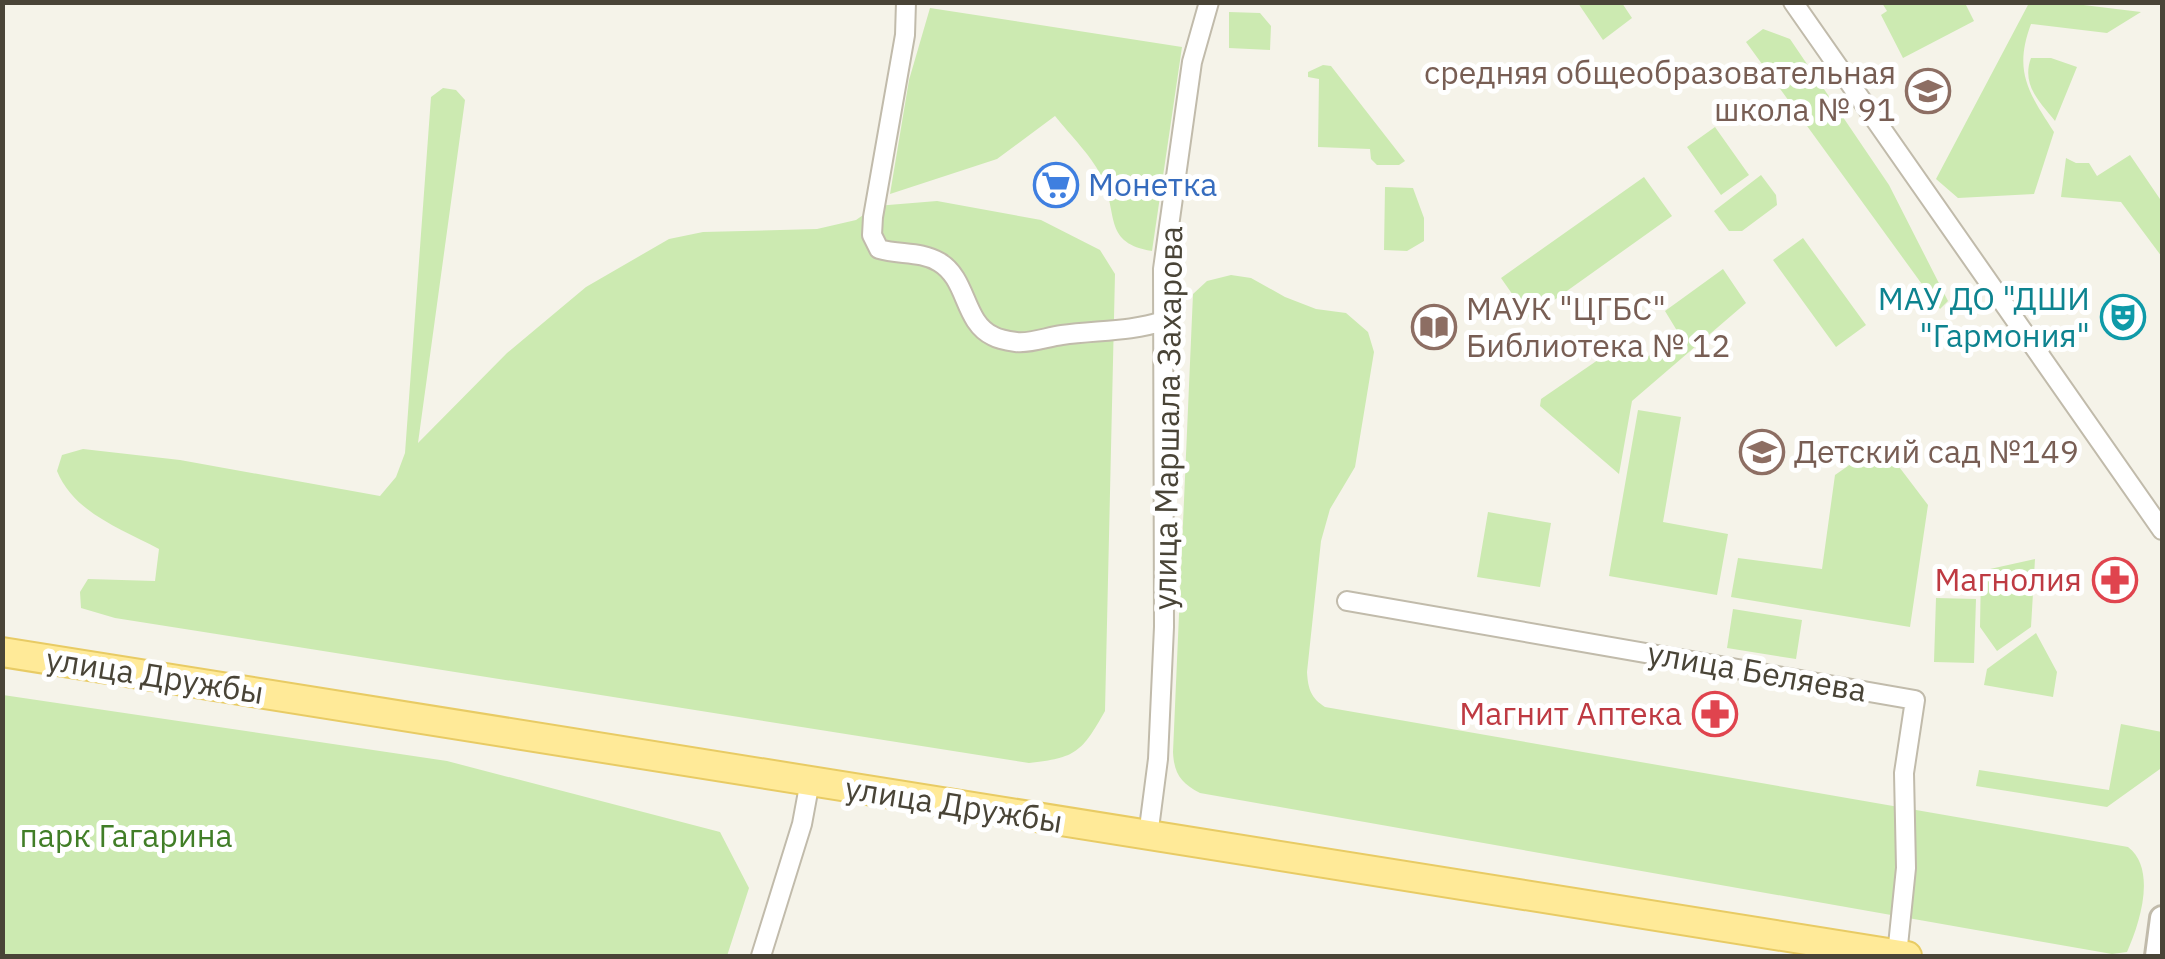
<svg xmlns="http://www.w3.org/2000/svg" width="2165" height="959" font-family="'IBM Plex Sans',sans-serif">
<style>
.green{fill:#cceab1}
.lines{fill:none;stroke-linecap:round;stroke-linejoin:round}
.minor-casing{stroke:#c1bbab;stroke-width:22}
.tertiary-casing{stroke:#c1bbab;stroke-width:28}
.primary-casing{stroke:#e8cb64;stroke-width:32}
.minor{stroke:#fff;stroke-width:18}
.tertiary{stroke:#fff;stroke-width:22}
.primary{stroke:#ffea98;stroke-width:28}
.labels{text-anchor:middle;stroke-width:10;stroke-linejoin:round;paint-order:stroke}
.education-label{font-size:32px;fill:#785e54;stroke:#fff;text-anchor:start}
.shop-label{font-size:32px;fill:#366cbe;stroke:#fff;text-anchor:start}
.culture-label{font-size:32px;fill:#0d838f;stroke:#fff;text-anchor:end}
.street-label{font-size:32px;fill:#494437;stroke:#fff}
.health-label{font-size:32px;fill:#be3a42;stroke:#fff;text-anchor:end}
.park-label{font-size:32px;fill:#417e27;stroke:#fff}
</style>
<rect width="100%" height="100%" fill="#f5f3e9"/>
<path class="green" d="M1578,3H1622L1632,18L1603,40Z
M1882,3H1965L1974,21L1903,58L1881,15L1887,11Z
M2029,3H2067L2141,12L2107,33L2031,24C2013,72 2029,93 2054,132L2034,194L1958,198L1936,179Z
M930,8L1182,47L1152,251C1104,243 1118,216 1103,180C1094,158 1070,135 1055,116L997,159L890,194L909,80Z
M1229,12L1260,13L1271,26L1270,50L1229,48Z
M1763,29L1790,39L1889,185L1948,301L1940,309L1746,42Z
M2031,58H2051L2077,67L2055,121C2040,102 2021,85 2031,58Z
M1323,65L1331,66L1405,161L1399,165H1377L1371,159L1370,149L1318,147L1319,79L1308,77V72Z
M443,88L456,90L465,100L418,443L507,353L586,287L669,239L703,232L817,229L856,220L876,206L937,201L1041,220L1100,250L1115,274L1105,711C1082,752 1076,758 1029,763L115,618L81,608L80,592L88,579L155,581L159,549C122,529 74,513 57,471L62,455L83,449L180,460L380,496L396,477L405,453L431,97Z
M1715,127L1749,175L1721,195L1687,147Z
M2130,155L2162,202V257L2121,202L2061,197L2066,158L2076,163H2089L2097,176Z
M1761,175L1776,195L1777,205L1742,231H1729L1714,211Z
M1644,177L1672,216L1529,318L1501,278Z
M1385,187L1413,188L1424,218V241L1407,251L1384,250Z
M1803,238L1866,325L1836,347L1773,260Z
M1723,269L1746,303L1632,401L1619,474L1540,406L1541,399L1630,338L1646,358L1679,334L1665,311Z
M1231,275L1251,278L1285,297L1316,309L1346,313L1368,332L1374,352L1355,467L1330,509L1321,541L1307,672C1308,689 1311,698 1325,707L2128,847C2157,869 2140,923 2127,952L2112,954L1200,793C1181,783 1174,774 1173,752L1193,294L1207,281Z
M1638,410L1681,417L1663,522L1728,534L1717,595L1609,576Z
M1881,443L1928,505L1910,627L1731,597L1738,558L1822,569L1835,475Z
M1488,512L1551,523L1540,587L1477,577Z
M2035,559L2031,627L1997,651L1980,627L1981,571Z
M1936,598L1976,599L1974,663L1934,662Z
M1733,609L1802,620L1796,659L1727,648Z
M2036,633L2057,672L2053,697L1984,685L1987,669Z
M3,695L447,761L720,832L749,888L727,956H3Z
M2121,724L2162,732L2160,769L2107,807L1976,786L1979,770L2109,790Z"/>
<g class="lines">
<defs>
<path id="minor" d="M906,2L905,35L873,217L872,235L879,249C899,255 921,251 939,262C968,279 963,322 993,336C998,339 1009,341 1016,342C1030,344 1047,337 1062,335C1096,330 1130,332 1163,321
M1793,2L2162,530
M1347,601L1915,700L1904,773L1906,868L1897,955
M1148,836L1158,759L1164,627L1163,269L1192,62L1209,2
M761,956L802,824L810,781"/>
<path id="tertiary" d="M2157,956L2162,918"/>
<path id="primary" d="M2,652L1907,956"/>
</defs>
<use href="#minor" class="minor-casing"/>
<use href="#tertiary" class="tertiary-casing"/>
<use href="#primary" class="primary-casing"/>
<use href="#minor" class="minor"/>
<use href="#tertiary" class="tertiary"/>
<use href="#primary" class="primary"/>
</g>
<defs>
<symbol id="school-ring" viewBox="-11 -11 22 22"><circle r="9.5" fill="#fff" stroke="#8d6e63" stroke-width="1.5"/><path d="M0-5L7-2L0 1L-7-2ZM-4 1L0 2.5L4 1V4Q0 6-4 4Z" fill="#8d6e63"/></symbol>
<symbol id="supermarket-ring" viewBox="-11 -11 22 22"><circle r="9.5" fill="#fff" stroke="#3f7fe0" stroke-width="1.5"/><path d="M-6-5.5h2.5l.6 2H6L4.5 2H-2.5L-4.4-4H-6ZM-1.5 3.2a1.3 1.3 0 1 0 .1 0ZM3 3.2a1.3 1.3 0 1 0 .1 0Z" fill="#3f7fe0"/></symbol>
<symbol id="theatre-ring" viewBox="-11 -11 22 22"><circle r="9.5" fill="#fff" stroke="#0f9aa8" stroke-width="1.5"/><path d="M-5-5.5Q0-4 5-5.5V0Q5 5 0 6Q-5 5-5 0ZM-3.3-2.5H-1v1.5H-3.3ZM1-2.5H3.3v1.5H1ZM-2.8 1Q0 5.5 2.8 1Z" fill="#0f9aa8"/></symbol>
<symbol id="library-ring" viewBox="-11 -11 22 22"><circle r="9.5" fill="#fff" stroke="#8d6e63" stroke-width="1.5"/><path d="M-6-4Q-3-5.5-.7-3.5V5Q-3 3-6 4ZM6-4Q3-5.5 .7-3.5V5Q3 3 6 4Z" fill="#8d6e63"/></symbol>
<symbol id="pharmacy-ring" viewBox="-11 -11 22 22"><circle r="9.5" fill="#fff" stroke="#e0444e" stroke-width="1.5"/><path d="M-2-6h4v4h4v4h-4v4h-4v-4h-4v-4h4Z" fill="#e0444e"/></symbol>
</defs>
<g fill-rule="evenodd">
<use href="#school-ring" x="1903" y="66" width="50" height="50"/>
<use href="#supermarket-ring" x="1031" y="160" width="50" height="50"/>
<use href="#theatre-ring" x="2098" y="292" width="50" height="50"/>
<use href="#library-ring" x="1409" y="302" width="50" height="50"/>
<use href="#school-ring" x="1737" y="427" width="50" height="50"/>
<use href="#pharmacy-ring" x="2090" y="555" width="50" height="50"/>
<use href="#pharmacy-ring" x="1690" y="689" width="50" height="50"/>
</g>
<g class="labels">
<g class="education-label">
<text x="1896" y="84" text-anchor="end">средняя общеобразовательная<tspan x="1896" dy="37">школа № 91</tspan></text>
<text x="1466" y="320">МАУК "ЦГБС"<tspan x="1466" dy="37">Библиотека № 12</tspan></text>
<text x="1794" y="463">Детский сад №149</text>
</g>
<g class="shop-label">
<text x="1088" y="196">Монетка</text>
</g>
<g class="culture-label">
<text x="2090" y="310">МАУ ДО "ДШИ<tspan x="2090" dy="37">"Гармония"</tspan></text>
</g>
<g class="street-label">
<text transform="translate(1168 418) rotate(-89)" y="11">улица Маршала Захарова</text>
<text transform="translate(1757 672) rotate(10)" y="11">улица Беляева</text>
<text transform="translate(155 676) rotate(9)" y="11">улица Дружбы</text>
<text transform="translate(954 805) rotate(9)" y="11">улица Дружбы</text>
</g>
<g class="health-label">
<text x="2082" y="591">Магнолия</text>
<text x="1682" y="725">Магнит Аптека</text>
</g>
<g class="park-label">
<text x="126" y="847">парк Гагарина</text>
</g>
</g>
<rect width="2165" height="959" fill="none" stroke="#494437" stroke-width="10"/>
</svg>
